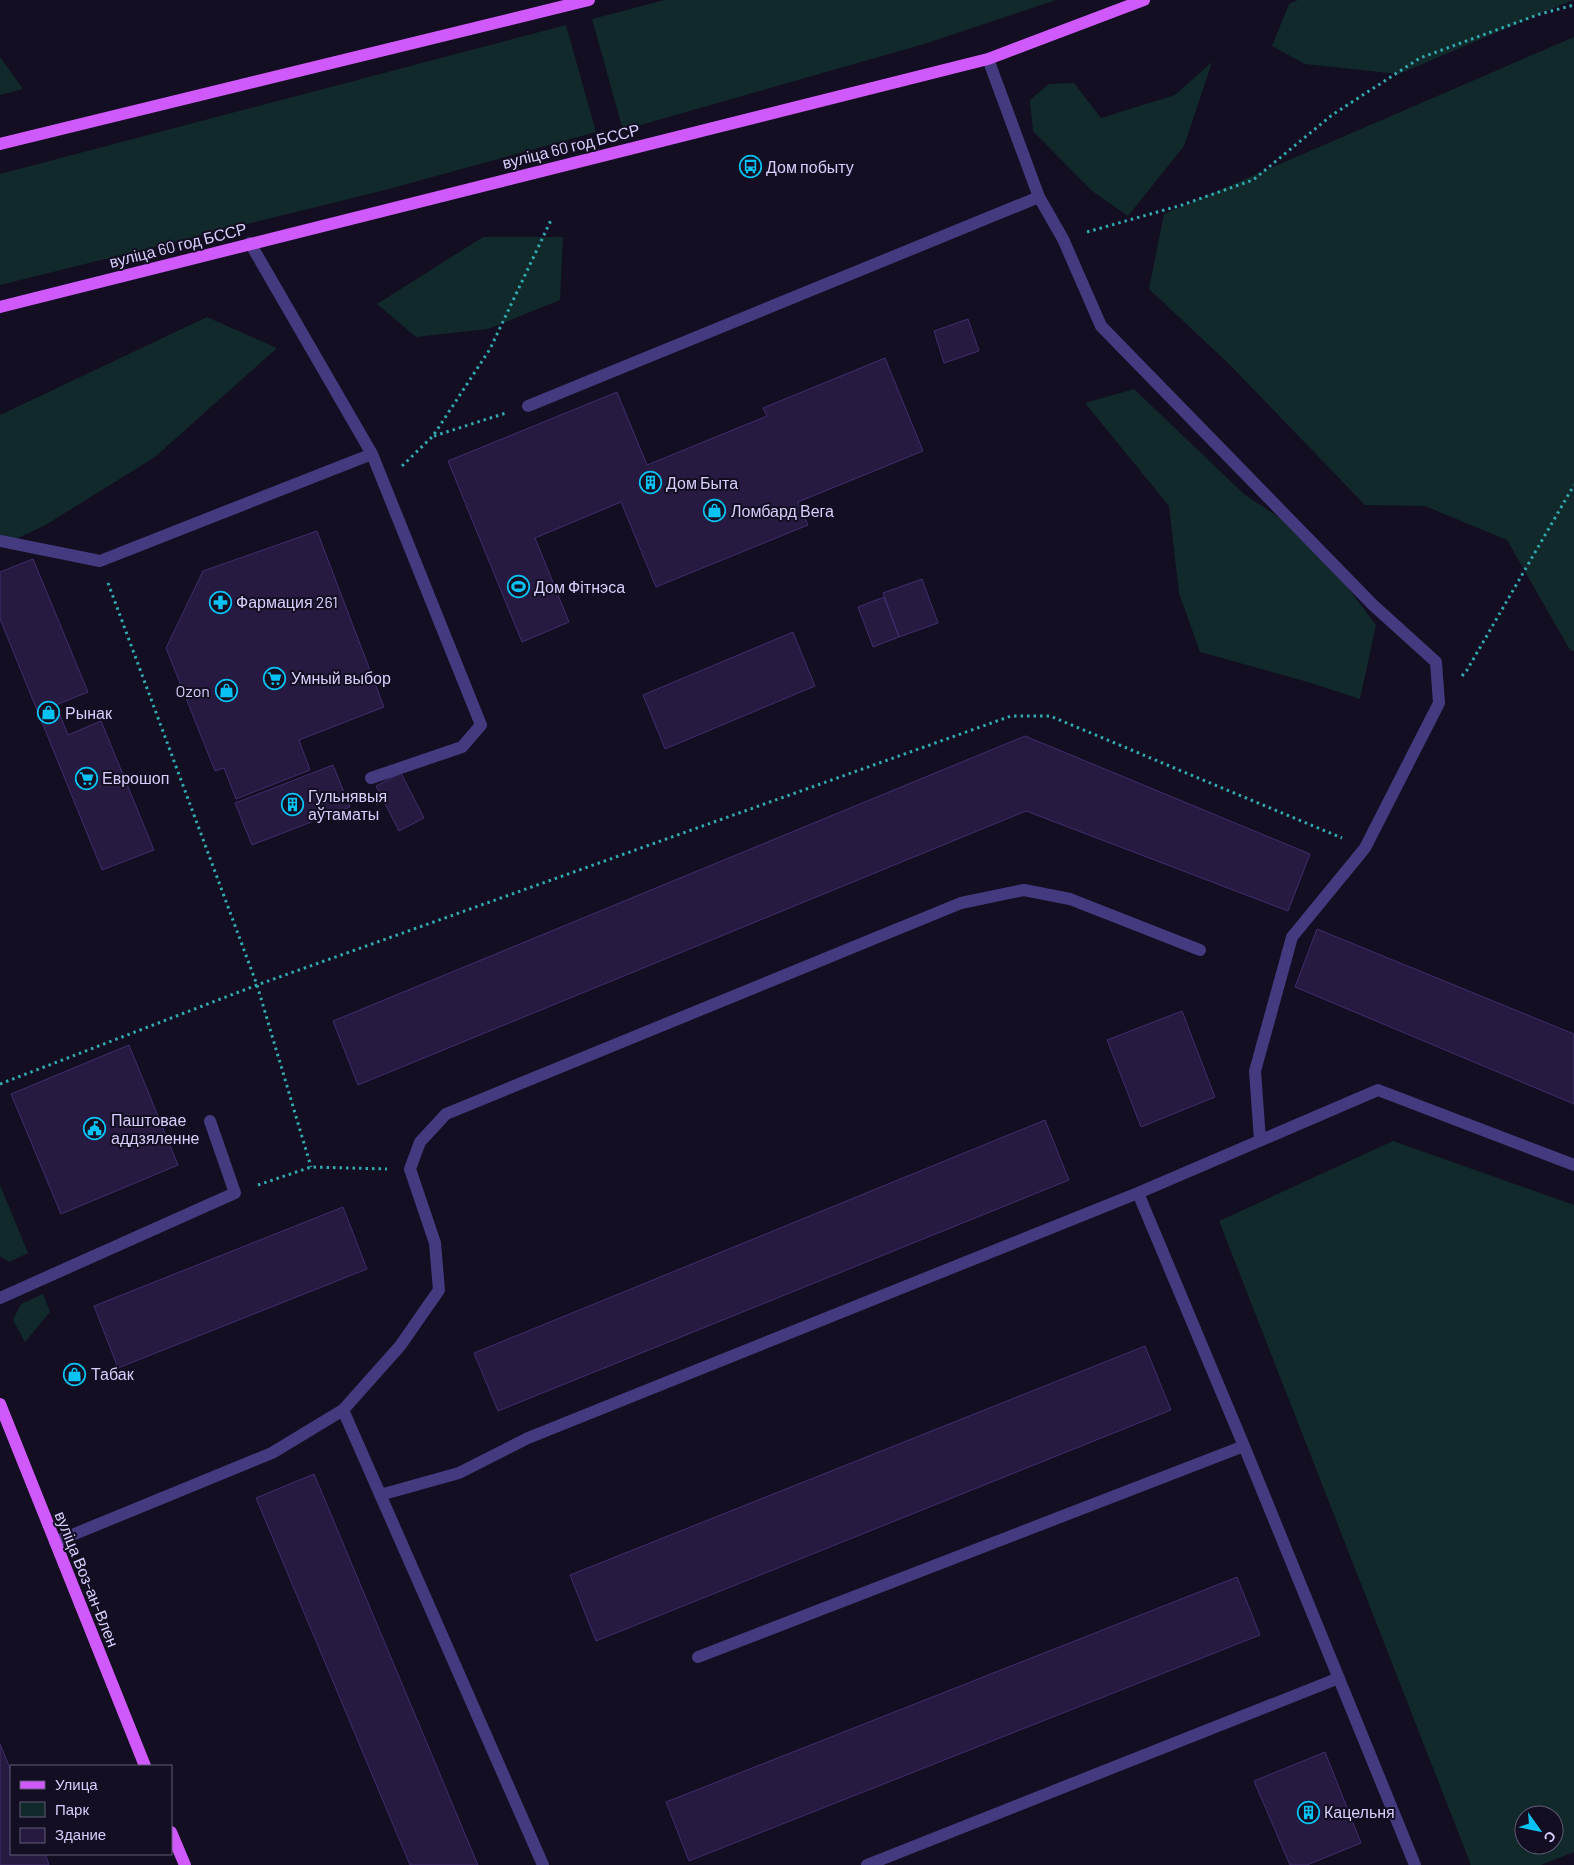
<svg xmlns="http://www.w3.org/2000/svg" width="1574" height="1865" font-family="Barlow,sans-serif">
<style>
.green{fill:#11292b;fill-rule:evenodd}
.building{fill:#261a41;stroke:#402d6d}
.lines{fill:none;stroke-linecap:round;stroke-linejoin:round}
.path{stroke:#31aab0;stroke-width:3;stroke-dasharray:2.5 4;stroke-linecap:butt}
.minor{stroke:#443a7f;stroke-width:12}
.major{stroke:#cf59fb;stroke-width:12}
.labels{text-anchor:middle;stroke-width:4;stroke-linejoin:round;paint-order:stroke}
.street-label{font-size:16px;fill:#d9cffe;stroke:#130e21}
.poi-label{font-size:16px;fill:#d9cffe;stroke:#130e21;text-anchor:start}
</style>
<rect width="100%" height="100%" fill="#130e21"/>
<path class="green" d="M665,0H1056L924,44L623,130L592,19Z
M1298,0H1573L1399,74L1305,64L1272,46L1289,4Z
M566,25L596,132L385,190L0,285V174Z
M1574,37V651L1570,650L1507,540L1425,506L1365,505L1228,363L1149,289L1164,214Z
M0,57L23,89L0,95Z
M1212,62L1184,146L1128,216L1092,191L1033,131L1030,100L1049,84L1074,83L1101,118L1175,95Z
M483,237H563L560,300L488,329L416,337L377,304Z
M207,317L277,348L155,457L44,526L0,546V415Z
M1134,389L1245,495L1310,537L1376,625L1360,699L1311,683L1200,652L1179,593L1169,506L1085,403Z
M1393,1141L1574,1205V1852L1541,1865H1471L1219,1221ZM1524,1815H1554V1845H1524Z
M0,1185L28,1253L9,1262L0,1256Z
M43,1294L50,1312L25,1342L13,1320L21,1304Z"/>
<path class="building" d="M968,319L979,351L944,363L934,331Z
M885,358L923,451L798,502L808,525L656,587L621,502L535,538L569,622L522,642L448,461L617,392L647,465L767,416L763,408Z
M317,531L384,707L299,740L310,770L236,799L224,768L215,771L166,648L203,571Z
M33,559L88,692L56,705L68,735L101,721L154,850L102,870L0,619V572Z
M922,579L938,623L899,637L883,593Z
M884,597L899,637L873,647L858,607Z
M793,632L815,686L665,749L643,695Z
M1025,736L1310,854L1288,911L1026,811L358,1085L333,1021Z
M333,765L350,807L252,845L235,803Z
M401,773L424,818L399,831L376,786Z
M1317,929L1574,1034V1104L1295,987Z
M1182,1011L1215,1097L1141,1127L1107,1040Z
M129,1045L178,1165L61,1214L11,1094Z
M1045,1120L1069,1180L498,1411L474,1353Z
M343,1207L367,1269L118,1368L94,1306Z
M1145,1346L1171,1410L596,1641L570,1575Z
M314,1474L478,1865H410L256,1498Z
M1237,1577L1260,1635L689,1861L666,1802Z
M0,1744L11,1771V1854H45L49,1865H0Z
M1325,1752L1361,1843L1307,1865H1290L1254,1781Z"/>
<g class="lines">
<path class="path" d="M1087,232L1182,205L1253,180L1332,115L1420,58L1540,14L1574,5
M434,436L506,413
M402,466L433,436L490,349L552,218
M108,583L257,985L311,1167
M1462,676L1467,670L1574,485
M0,1084L257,985L1011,716H1050L1342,838
M258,1185L311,1167L387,1169"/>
<path class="minor" d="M1039,197L1063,239L1101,326L1373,605L1436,662L1439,703L1365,848L1292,937L1255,1071L1260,1140
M250,243L372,454L481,725L462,747L371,778
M528,406L1039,197L988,59
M0,541L100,561L372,454
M1138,1193L1244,1446L1415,1865
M0,1298L235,1193L210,1121
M343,1410L543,1865
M380,1495L459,1473L528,1438L1138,1193L1378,1090L1574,1165
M55,1542L272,1453L343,1410L400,1346L439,1290L435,1243L410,1169L420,1142L446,1114L961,903L1024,890L1070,899L1200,950
M698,1657L1244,1446
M867,1865L1339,1678"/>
<path class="major" d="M0,144L589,0
M0,307L988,59L1144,0
M0,1404L145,1766
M171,1832L185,1865"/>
</g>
<defs>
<symbol id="bus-ring" viewBox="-11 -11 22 22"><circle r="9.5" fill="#130e21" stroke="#07c2f2" stroke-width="1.5"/><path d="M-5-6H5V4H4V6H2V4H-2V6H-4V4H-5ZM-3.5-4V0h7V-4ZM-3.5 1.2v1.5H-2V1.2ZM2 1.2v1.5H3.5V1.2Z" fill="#07c2f2"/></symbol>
<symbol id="building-ring" viewBox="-11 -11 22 22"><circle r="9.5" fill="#130e21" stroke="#07c2f2" stroke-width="1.5"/><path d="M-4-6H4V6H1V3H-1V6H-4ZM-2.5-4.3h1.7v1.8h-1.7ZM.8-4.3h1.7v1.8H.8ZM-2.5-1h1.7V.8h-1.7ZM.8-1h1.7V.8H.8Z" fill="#07c2f2"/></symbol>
<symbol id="shop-ring" viewBox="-11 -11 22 22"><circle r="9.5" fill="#130e21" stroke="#07c2f2" stroke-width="1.5"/><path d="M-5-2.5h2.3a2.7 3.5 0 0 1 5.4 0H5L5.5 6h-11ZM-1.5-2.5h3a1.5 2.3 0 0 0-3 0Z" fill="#07c2f2"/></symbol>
<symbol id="stadium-ring" viewBox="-11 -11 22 22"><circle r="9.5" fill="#130e21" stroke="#07c2f2" stroke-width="1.5"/><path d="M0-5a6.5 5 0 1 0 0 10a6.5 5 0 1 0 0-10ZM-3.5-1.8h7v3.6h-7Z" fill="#07c2f2"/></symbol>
<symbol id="pharmacy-ring" viewBox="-11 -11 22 22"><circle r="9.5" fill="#130e21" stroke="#07c2f2" stroke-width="1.5"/><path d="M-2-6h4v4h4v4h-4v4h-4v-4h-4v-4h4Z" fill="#07c2f2"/></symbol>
<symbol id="supermarket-ring" viewBox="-11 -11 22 22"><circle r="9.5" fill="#130e21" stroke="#07c2f2" stroke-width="1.5"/><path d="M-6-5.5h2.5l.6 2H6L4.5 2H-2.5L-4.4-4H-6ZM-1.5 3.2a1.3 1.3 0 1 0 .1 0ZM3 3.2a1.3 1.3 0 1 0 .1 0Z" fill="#07c2f2"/></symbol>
<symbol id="civic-ring" viewBox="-11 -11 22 22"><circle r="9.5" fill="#130e21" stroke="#07c2f2" stroke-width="1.5"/><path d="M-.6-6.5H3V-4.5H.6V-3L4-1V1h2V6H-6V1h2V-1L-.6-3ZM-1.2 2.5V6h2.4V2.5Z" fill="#07c2f2"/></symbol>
</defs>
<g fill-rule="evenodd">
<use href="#bus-ring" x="738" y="154" width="25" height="25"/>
<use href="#building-ring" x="638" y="470" width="25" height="25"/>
<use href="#shop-ring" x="702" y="498" width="25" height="25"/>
<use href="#stadium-ring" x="506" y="574" width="25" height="25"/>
<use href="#pharmacy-ring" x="208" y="590" width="25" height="25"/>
<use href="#supermarket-ring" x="262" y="666" width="25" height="25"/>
<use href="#shop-ring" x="214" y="678" width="25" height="25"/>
<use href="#shop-ring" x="36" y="700" width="25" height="25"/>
<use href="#supermarket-ring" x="74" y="766" width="25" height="25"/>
<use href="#building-ring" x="280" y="792" width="25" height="25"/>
<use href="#civic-ring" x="82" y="1116" width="25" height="25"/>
<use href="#shop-ring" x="62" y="1362" width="25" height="25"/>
<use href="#building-ring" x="1296" y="1800" width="25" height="25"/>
</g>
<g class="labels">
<g class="street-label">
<text transform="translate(571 146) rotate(-14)" y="6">вуліца 60 год БССР</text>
<text transform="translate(178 245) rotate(-14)" y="6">вуліца 60 год БССР</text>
<text transform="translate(87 1579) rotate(68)" y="6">вуліца Воз-ан-Влен</text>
</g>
<g class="poi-label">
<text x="766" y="173">Дом побыту</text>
<text x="666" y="489">Дом Быта</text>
<text x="731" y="517">Ломбард Вега</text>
<text x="534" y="593">Дом Фітнэса</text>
<text x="236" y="608">Фармация 261</text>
<text x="291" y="684">Умный выбор</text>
<text x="210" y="697" text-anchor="end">Ozon</text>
<text x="65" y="719">Рынак</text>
<text x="102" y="784">Еврошоп</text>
<text x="308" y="802">Гульнявыя<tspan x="308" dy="18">аўтаматы</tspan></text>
<text x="111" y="1126">Паштовае<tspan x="111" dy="18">аддзяленне</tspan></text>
<text x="91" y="1380">Табак</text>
<text x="1324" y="1818">Кацельня</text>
</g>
</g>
<rect x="10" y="1765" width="162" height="90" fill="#130e21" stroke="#625b79"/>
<rect x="20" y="1781" width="25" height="8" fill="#cf59fb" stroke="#625b79"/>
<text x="55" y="1790" font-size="15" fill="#d9cffe">Улица</text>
<rect x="20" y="1802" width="25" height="15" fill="#11292b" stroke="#625b79"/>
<text x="55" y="1815" font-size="15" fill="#d9cffe">Парк</text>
<rect x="20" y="1828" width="25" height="15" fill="#261a41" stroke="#625b79"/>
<text x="55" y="1840" font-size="15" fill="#d9cffe">Здание</text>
<g transform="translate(1539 1830) rotate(123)"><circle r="24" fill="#130e21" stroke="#625b79"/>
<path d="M0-4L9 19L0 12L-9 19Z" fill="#07c2f2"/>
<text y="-8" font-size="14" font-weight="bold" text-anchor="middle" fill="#d9cffe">С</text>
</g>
</svg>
